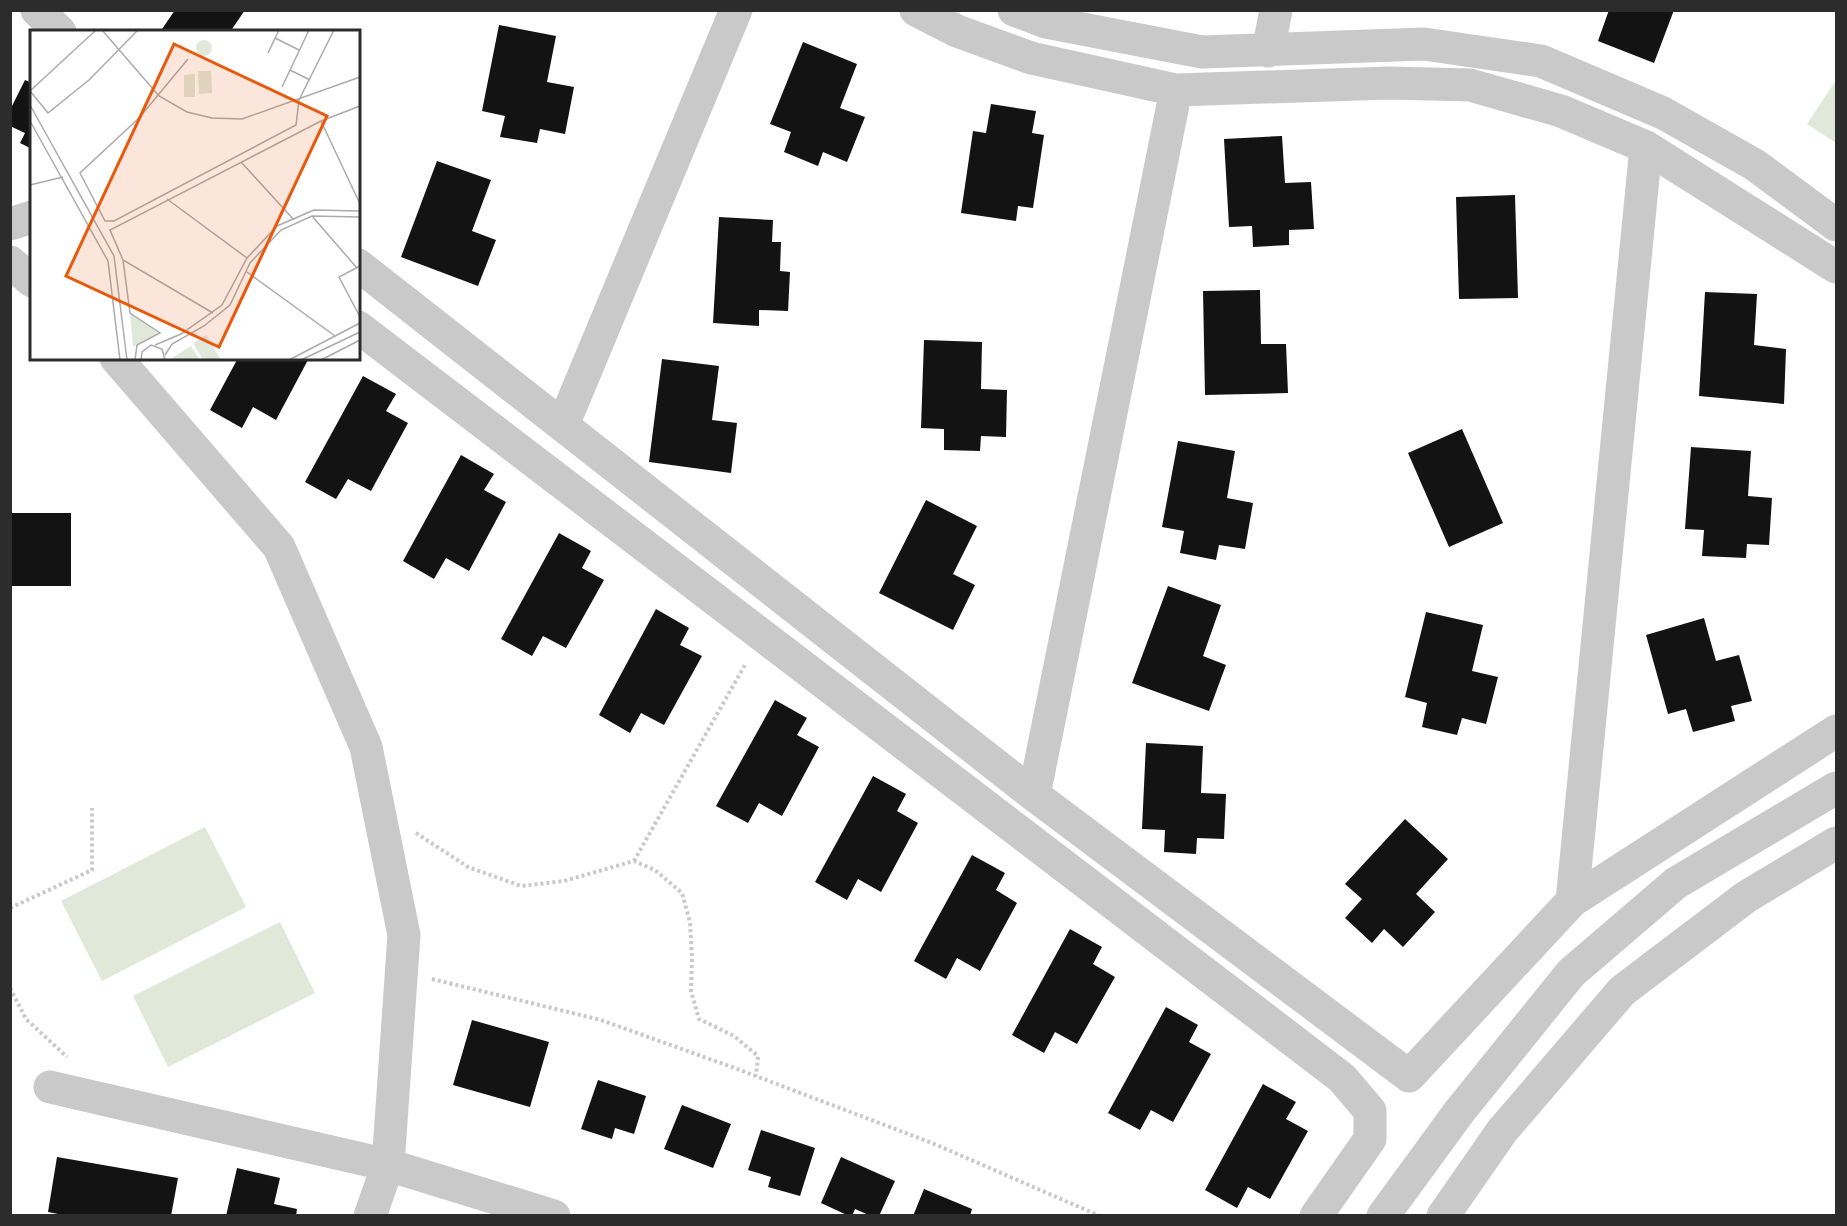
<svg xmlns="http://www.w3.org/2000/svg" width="1847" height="1226" font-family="Arial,sans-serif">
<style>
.green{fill:#e0e8da}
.building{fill:#131313}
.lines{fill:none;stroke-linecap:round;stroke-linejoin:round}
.path{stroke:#c9c9c9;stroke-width:4;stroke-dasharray:3 3;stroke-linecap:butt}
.street{stroke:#c9c9c9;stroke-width:33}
.inset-road{fill:none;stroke:#ababab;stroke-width:1.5}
.view{fill:#e8590c;fill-opacity:0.15;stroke:#e8590c;stroke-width:3}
.inset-edge{fill:none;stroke:#2c2c2c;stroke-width:3}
</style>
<rect width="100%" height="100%" fill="#fff"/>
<path class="green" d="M1836,80V143L1807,124Z
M205,827L246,907L102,981L61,901Z
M280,922L315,993L168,1067L133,996Z"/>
<path class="building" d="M175,10H245L230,32H160Z
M1609,10H1674L1654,63L1598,41Z
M499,25L556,36L547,82L574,87L565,134L540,129L537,143L500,137L505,116L482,111Z
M803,42L857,64L840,108L865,117L847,162L823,152L818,166L784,152L791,132L770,124Z
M25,80L32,83V149L20,143L25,133L10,126V110Z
M991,104L1036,111L1032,133L1044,135L1033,208L1018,206L1016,221L961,213L973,131L986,133Z
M1282,136L1285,183L1311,182L1314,229L1289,230V245L1253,247L1252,226L1229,227L1224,139Z
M437,161L491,180L472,231L496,240L478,286L401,257Z
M1515,195L1518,298L1459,299L1456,197Z
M719,217L773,220L772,242H781L780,271L790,272L788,311L759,310V326L713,323Z
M1260,290L1261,344H1286L1288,393L1205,395L1203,291Z
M1705,292L1757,294L1754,345L1786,349L1784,404L1699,396Z
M924,340L982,342L981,389L1007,390L1006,437L981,436L980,451L944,450V429L921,428Z
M238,358H309L276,420L253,407L242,428L210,410Z
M662,359L719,366L712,420L737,423L731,473L649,462Z
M363,376L396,394L386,411L408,423L371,491L348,479L336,499L305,482Z
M1462,429L1503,523L1449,547L1408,453Z
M1178,441L1235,451L1227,498L1253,503L1245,549L1219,545L1216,560L1180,553L1184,531L1162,527Z
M1691,447L1751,451L1748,496L1772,498L1769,545L1747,544L1746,558L1702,556L1704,530L1685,529Z
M461,455L494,474L484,490L506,502L469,571L446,558L434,579L403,561Z
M926,500L977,526L953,574L975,585L953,630L879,593Z
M10,513H71V586H10Z
M559,533L591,551L582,568L604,580L566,648L543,636L532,656L501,639Z
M1168,586L1221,605L1203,656L1226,665L1209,711L1132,683Z
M656,609L689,628L680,645L702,656L664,725L641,713L630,733L599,715Z
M1426,612L1483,625L1472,671L1498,677L1486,724L1462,718L1457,735L1422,727L1427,703L1405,697Z
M1704,618L1716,661L1739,655L1752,701L1731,706L1735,721L1693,732L1686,709L1668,714L1646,635Z
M775,700L807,718L797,735L819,747L782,816L759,803L748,823L716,806Z
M1146,743L1203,746L1201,793L1226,794L1224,839L1197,838L1196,854L1164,852L1165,830L1142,829Z
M873,776L906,794L897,811L918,823L881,892L858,879L847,900L815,882Z
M1405,819L1448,859L1416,894L1435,912L1403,947L1384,929L1372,943L1345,918L1362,899L1345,884Z
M972,855L1005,873L996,890L1017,903L980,971L957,958L946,979L914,961Z
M1070,929L1102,947L1093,964L1115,977L1077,1044L1055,1032L1044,1053L1012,1035Z
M1166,1007L1198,1025L1189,1042L1211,1054L1173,1122L1151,1110L1140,1130L1108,1113Z
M472,1020L549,1042L530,1107L453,1085Z
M598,1080L646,1096L634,1134L615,1128L612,1139L581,1129Z
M1263,1084L1296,1102L1286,1119L1308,1131L1270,1199L1248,1187L1237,1208L1205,1190Z
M682,1105L731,1124L713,1168L664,1149Z
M761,1130L815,1148L800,1196L768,1187L771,1177L748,1170Z
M57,1157L178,1178L171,1216H68L48,1212Z
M841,1157L895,1181L879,1216H871L855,1209L852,1216H849L821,1203Z
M237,1168L280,1178L274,1204L297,1209L296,1216H226Z
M924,1189L972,1209L970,1216H913Z"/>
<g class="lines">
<path class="path" d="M416,833L468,867L521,886L564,881L634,861L655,870L682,893L690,922L692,958L691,991L699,1019L734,1036L758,1056L756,1076
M634,861L746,663
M10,908L92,870V808
M432,979L601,1020L732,1067L932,1143L1100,1216
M10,988L26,1019L67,1057"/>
<path class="street" d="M37,10L60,32
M916,10L957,31L1031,58L1176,90L1389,83L1470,85L1561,111L1646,147L1836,267
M1014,10L1046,22L1202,52L1424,44L1541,61L1663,113L1755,165L1836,225
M1268,51L1276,10
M10,224L32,217
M10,262L32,281
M358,265L1034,795L1409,1076L1572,901L1646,147
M358,327L1342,1078L1370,1111V1139L1316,1216
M116,358L279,547L366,747L404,935L388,1165L370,1216
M563,425L736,10
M1034,795L1176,90
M1572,901L1836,731
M50,1087L388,1165L554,1216
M1383,1216L1459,1112L1571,973L1676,883L1836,788
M1443,1216L1502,1131L1622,991L1746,897L1836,843"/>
</g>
<g transform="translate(30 30)">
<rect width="330" height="330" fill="#fff"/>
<path d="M166 18a8 8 0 1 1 16 0a8 8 0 1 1-16 0ZM168,41H181L182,63L169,64ZM165,44V67H154V45ZM100,284L129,303L103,317ZM176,305L191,330H173L163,313ZM161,316L170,330H143L142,328Z" fill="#e0e8da"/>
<path class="inset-road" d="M72,0L129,66L157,82L182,88L212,89L330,47M245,8L269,20M238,23L249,0M158,29L109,88L50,143L75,191H84L266,95L269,70L304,0M260,40L280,50M252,57L279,0M0,61L18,83L59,50L108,0M0,61L66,0M0,75L84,226L97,330M0,91L78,231L90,330M291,91L330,174M211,132L264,190M0,155L33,147M137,169L217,228M282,186L327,238M93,230L100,283L130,303L107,315L105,330M330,236L309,247L330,287M217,242L305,306M183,283L93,230L80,200L291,91L330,76M125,315L151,304L192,275L217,228L247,196L284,180L330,181M135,325L142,314L174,296L200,275L220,233L251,200L282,186L330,187M111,330L112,322L121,315L132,319L135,330M259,330L330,293M271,330L330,302M291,330L330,310"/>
<path class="view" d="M144,14L297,86L189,317L36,246Z"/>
<rect width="330" height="330" class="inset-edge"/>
</g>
<rect width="1847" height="1226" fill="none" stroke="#2c2c2c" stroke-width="24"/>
</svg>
